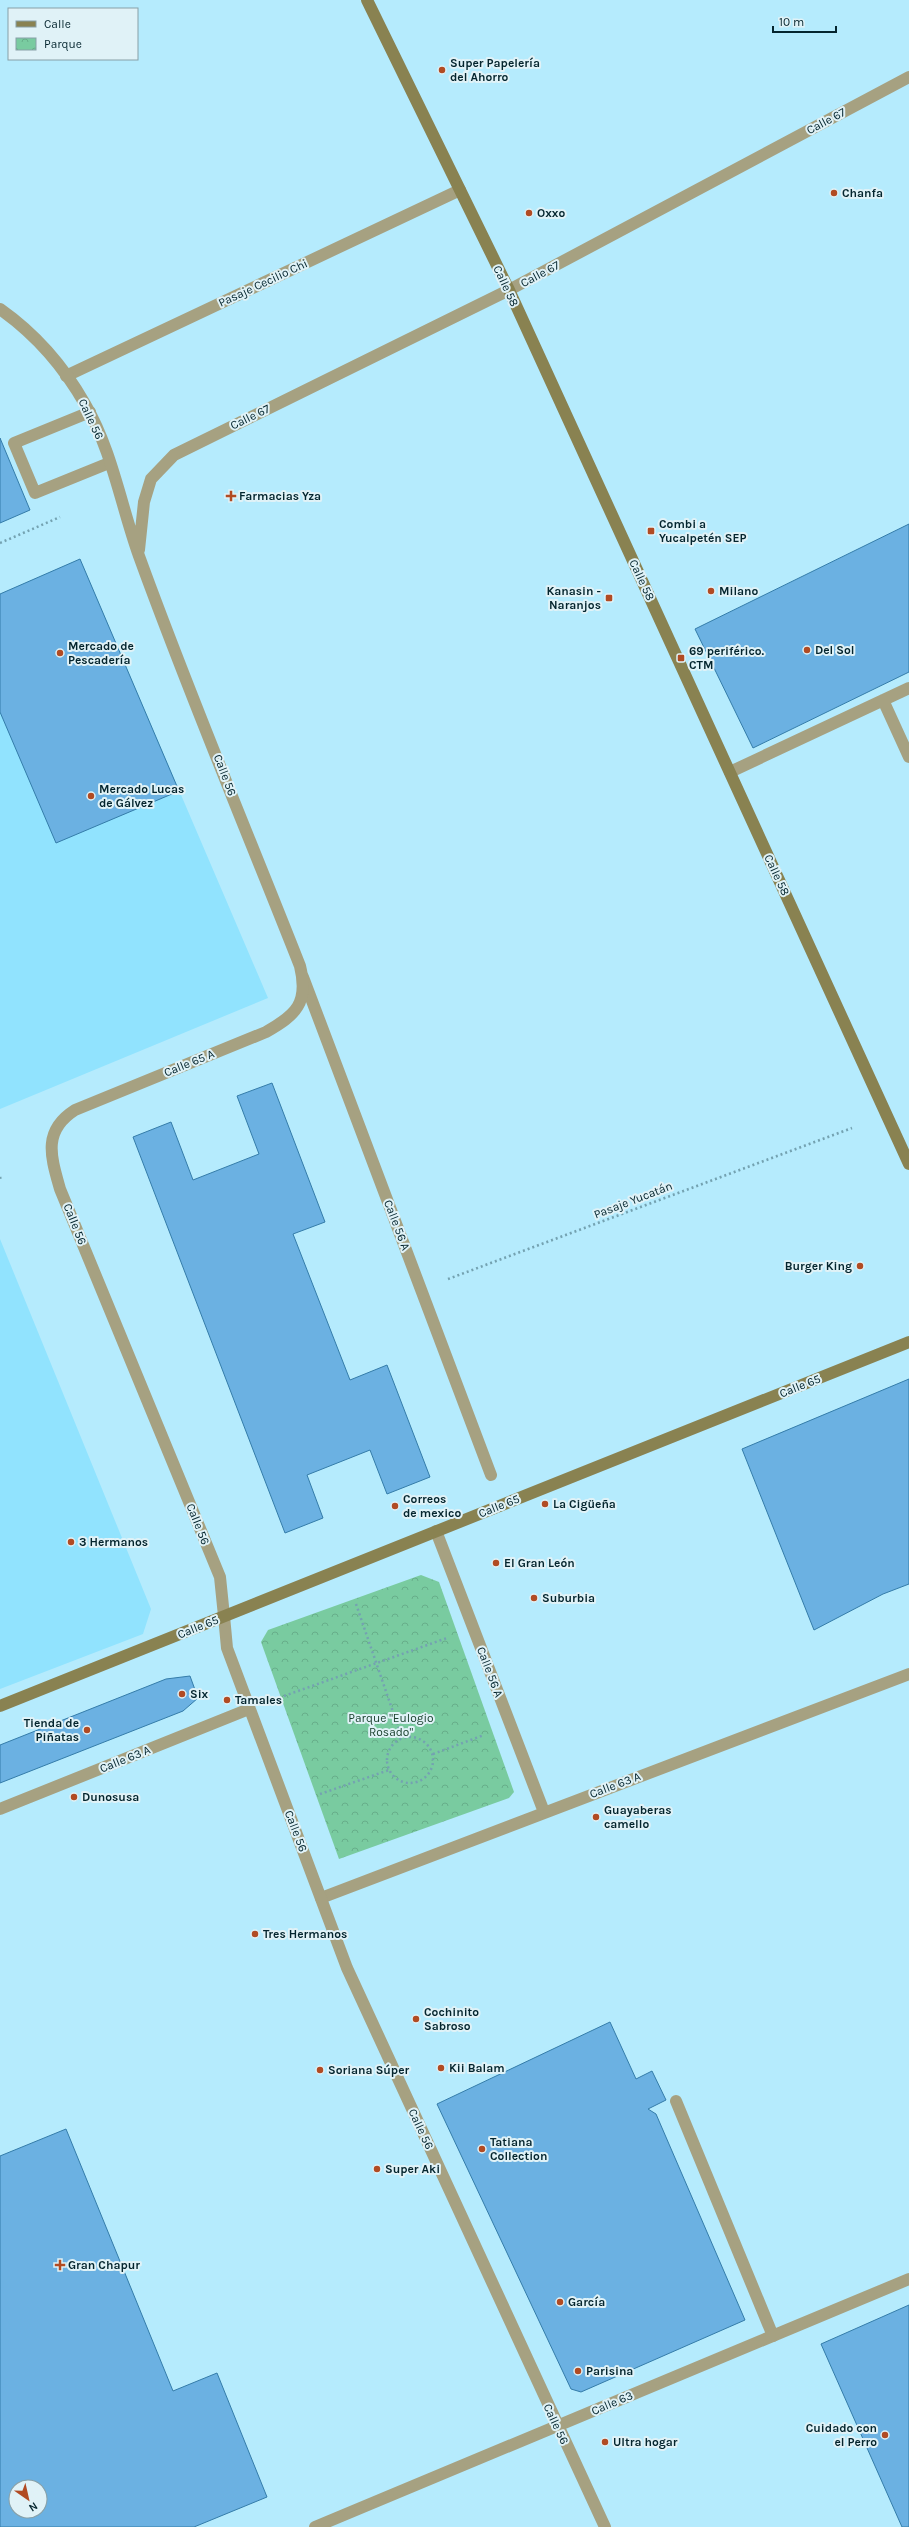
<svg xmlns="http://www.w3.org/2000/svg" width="909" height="2527" font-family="Karla,sans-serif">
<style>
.built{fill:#91e3fe}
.park{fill:url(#park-crowns)}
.building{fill:#6bb1e2;stroke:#347ca9;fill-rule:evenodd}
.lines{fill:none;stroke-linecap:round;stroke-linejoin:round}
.path{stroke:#74a2b1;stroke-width:2.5;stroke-dasharray:2 3;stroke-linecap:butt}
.service{stroke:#a6a181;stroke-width:12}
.pedestrian{stroke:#a6a181;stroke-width:12}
.minor{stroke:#a6a181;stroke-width:12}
.tertiary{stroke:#a6a181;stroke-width:12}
.secondary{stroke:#898251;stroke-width:12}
.poi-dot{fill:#b14b23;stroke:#e0f2f7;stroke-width:1.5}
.labels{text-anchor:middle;stroke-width:4;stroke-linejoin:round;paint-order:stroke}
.poi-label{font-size:12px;font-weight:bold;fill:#04252e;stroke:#e0f2f7;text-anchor:start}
.street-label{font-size:12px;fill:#04252e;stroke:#e0f2f7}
.park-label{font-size:12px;fill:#1b412f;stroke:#e0f2f7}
</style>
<defs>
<pattern id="park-crowns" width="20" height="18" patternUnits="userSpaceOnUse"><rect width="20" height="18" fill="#79cba0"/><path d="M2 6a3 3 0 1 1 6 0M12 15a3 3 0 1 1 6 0" fill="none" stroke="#67ae8a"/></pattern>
</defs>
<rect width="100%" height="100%" fill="#b5ebfd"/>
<path class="built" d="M80,559L268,998L0,1109V594Z
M0,1239L151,1609L143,1634L0,1689Z"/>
<path class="park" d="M421,1575L439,1582L514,1792L509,1798L339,1859L261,1642L268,1630Z"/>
<path class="building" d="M0,438L30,510L0,523Z
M909,524V672L753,748L695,629Z
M80,559L179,791L56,843L0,712V594Z
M272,1083L325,1222L293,1234L350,1380L387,1365L430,1477L387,1494L370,1450L307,1475L323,1518L285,1533L133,1137L171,1122L193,1180L259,1154L237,1096Z
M909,1379V1584L883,1594L814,1630L742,1449Z
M190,1676L198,1698L183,1711L0,1783V1745L166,1679Z
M610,2022L636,2079L652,2071L666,2100L648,2109L656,2114L745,2320L581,2392L571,2389L437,2104Z
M66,2129L173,2391L217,2373L267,2497L194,2527H0V2156ZM16,2487H40V2511H16Z
M909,2305V2527H902L821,2344Z"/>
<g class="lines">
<path class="path" d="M0,543L60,517
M0,1177L1,1180
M448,1279L852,1128
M356,1604L402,1738
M284,1696L447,1638
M387 1760a23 23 0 1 1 46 0a23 23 0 1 1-46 0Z
M433,1754L484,1735
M320,1794L389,1770"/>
<path class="service" d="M90,412L14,443L35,493L109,463
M883,700L909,757
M730,772L909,688
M676,2101L773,2336"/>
<path class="pedestrian" d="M66,376L460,190
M303,977L491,1475
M436,1531L544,1812
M321,1898L909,1674"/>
<path class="minor" d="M0,309C34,333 64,367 85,404C112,450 121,506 139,556C189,694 246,829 300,966C309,1003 296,1015 266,1032L75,1110C42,1131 51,1157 60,1189L220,1577L224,1616
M139,550L144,502L151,479L174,455L509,290
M0,1809L249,1709
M315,2527L909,2279"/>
<path class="tertiary" d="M509,290L909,77
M224,1616L227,1648L347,1968L605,2527"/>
<path class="secondary" d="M367,0L509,290L909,1164
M0,1706L909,1342"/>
</g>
<g class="poi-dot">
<circle cx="442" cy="70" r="4"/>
<circle cx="834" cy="193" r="4"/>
<circle cx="529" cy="213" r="4"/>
<path d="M229 490h4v4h4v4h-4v4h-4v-4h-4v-4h4z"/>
<rect x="647" y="527" width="8" height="8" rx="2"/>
<circle cx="711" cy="591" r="4"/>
<rect x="605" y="594" width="8" height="8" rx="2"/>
<circle cx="807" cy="650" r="4"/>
<circle cx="60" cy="653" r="4"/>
<rect x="677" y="654" width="8" height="8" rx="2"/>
<circle cx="91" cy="796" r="4"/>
<circle cx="860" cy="1266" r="4"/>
<circle cx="545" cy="1504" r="4"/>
<circle cx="395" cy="1506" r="4"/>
<circle cx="71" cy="1542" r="4"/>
<circle cx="496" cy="1563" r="4"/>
<circle cx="534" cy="1598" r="4"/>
<circle cx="182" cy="1694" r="4"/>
<circle cx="227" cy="1700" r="4"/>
<circle cx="87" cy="1730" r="4"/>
<circle cx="74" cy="1797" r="4"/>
<circle cx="596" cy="1817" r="4"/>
<circle cx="255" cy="1934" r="4"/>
<circle cx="416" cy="2019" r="4"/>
<circle cx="441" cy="2068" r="4"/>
<circle cx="320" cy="2070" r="4"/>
<circle cx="482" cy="2149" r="4"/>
<circle cx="377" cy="2169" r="4"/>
<path d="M58 2259h4v4h4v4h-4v4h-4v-4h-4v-4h4z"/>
<circle cx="560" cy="2302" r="4"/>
<circle cx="578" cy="2371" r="4"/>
<circle cx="885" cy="2435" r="4"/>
<circle cx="605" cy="2442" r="4"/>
</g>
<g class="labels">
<g class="poi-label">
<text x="450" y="67">Super Papelería<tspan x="450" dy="14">del Ahorro</tspan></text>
<text x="842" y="197">Chanfa</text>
<text x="537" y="217">Oxxo</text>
<text x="239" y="500">Farmacias Yza</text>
<text x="659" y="528">Combi a<tspan x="659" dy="14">Yucalpetén SEP</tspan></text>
<text x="601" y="595" text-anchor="end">Kanasin -<tspan x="601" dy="14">Naranjos</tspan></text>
<text x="719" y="595">Milano</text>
<text x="68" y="650">Mercado de<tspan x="68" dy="14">Pescadería</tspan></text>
<text x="815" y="654">Del Sol</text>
<text x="689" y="655">69 periférico.<tspan x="689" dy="14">CTM</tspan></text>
<text x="99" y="793">Mercado Lucas<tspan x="99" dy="14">de Gálvez</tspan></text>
<text x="852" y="1270" text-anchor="end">Burger King</text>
<text x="403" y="1503">Correos<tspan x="403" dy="14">de mexico</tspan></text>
<text x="553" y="1508">La Cigüeña</text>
<text x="79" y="1546">3 Hermanos</text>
<text x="504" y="1567">El Gran León</text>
<text x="542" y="1602">Suburbia</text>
<text x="190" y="1698">Six</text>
<text x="235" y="1704">Tamales</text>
<text x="79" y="1727" text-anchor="end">Tienda de<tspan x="79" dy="14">Piñatas</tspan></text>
<text x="82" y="1801">Dunosusa</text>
<text x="604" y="1814">Guayaberas<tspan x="604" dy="14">camello</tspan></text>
<text x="263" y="1938">Tres Hermanos</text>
<text x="424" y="2016">Cochinito<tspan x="424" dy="14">Sabroso</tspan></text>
<text x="449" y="2072">Kii Balam</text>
<text x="328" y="2074">Soriana Súper</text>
<text x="490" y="2146">Tatiana<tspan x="490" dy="14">Collection</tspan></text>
<text x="385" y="2173">Super Aki</text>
<text x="68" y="2269">Gran Chapur</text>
<text x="568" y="2306">García</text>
<text x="586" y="2375">Parisina</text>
<text x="877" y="2432" text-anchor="end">Cuidado con<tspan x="877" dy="14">el Perro</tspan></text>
<text x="613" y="2446">Ultra hogar</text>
</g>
<g class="street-label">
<text transform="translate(826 121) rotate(-28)" y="4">Calle 67</text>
<text transform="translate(540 274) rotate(-28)" y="4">Calle 67</text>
<text transform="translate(263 283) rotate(-25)" y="4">Pasaje Cecilio Chi</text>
<text transform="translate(506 286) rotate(65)" y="4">Calle 58</text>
<text transform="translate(250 417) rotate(-26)" y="4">Calle 67</text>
<text transform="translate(91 419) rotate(65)" y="4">Calle 56</text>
<text transform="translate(642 580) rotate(65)" y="4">Calle 58</text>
<text transform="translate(225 775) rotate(69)" y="4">Calle 56</text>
<text transform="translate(777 875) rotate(65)" y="4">Calle 58</text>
<text transform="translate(189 1063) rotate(-22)" y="4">Calle 65 A</text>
<text transform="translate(633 1200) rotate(-21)" y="4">Pasaje Yucatán</text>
<text transform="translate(75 1224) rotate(68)" y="4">Calle 56</text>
<text transform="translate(397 1225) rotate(69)" y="4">Calle 56 A</text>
<text transform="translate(800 1386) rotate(-22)" y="4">Calle 65</text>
<text transform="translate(499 1506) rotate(-22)" y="4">Calle 65</text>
<text transform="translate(198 1524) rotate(68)" y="4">Calle 56</text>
<text transform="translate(198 1627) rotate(-22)" y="4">Calle 65</text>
<text transform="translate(490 1672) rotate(69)" y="4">Calle 56 A</text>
<text transform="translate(125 1759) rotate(-22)" y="4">Calle 63 A</text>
<text transform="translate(615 1785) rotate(-21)" y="4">Calle 63 A</text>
<text transform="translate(296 1831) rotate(69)" y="4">Calle 56</text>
<text transform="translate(421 2129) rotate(65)" y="4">Calle 56</text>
<text transform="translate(612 2403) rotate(-23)" y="4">Calle 63</text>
<text transform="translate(556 2424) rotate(65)" y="4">Calle 56</text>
</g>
<g class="park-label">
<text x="391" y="1722">Parque "Eulogio<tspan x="391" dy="14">Rosado"</tspan></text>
</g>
</g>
<rect x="8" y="8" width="130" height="52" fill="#e0f2f7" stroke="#88a0a7"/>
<rect x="16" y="21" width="20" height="6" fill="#898251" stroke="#88a0a7"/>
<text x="44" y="28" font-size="12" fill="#04252e">Calle</text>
<rect x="16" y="38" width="20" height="12" fill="url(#park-crowns)" stroke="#88a0a7"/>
<text x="44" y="48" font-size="12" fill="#04252e">Parque</text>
<g transform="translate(28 2499) rotate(146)"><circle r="19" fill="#e0f2f7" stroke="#88a0a7"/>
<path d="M0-3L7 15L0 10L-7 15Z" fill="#b14b23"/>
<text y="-6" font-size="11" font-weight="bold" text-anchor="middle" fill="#04252e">N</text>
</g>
<path d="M773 26v6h63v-6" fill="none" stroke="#04252e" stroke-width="2"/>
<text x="779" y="26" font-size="12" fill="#04252e" stroke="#e0f2f7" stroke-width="3" paint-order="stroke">10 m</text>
</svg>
